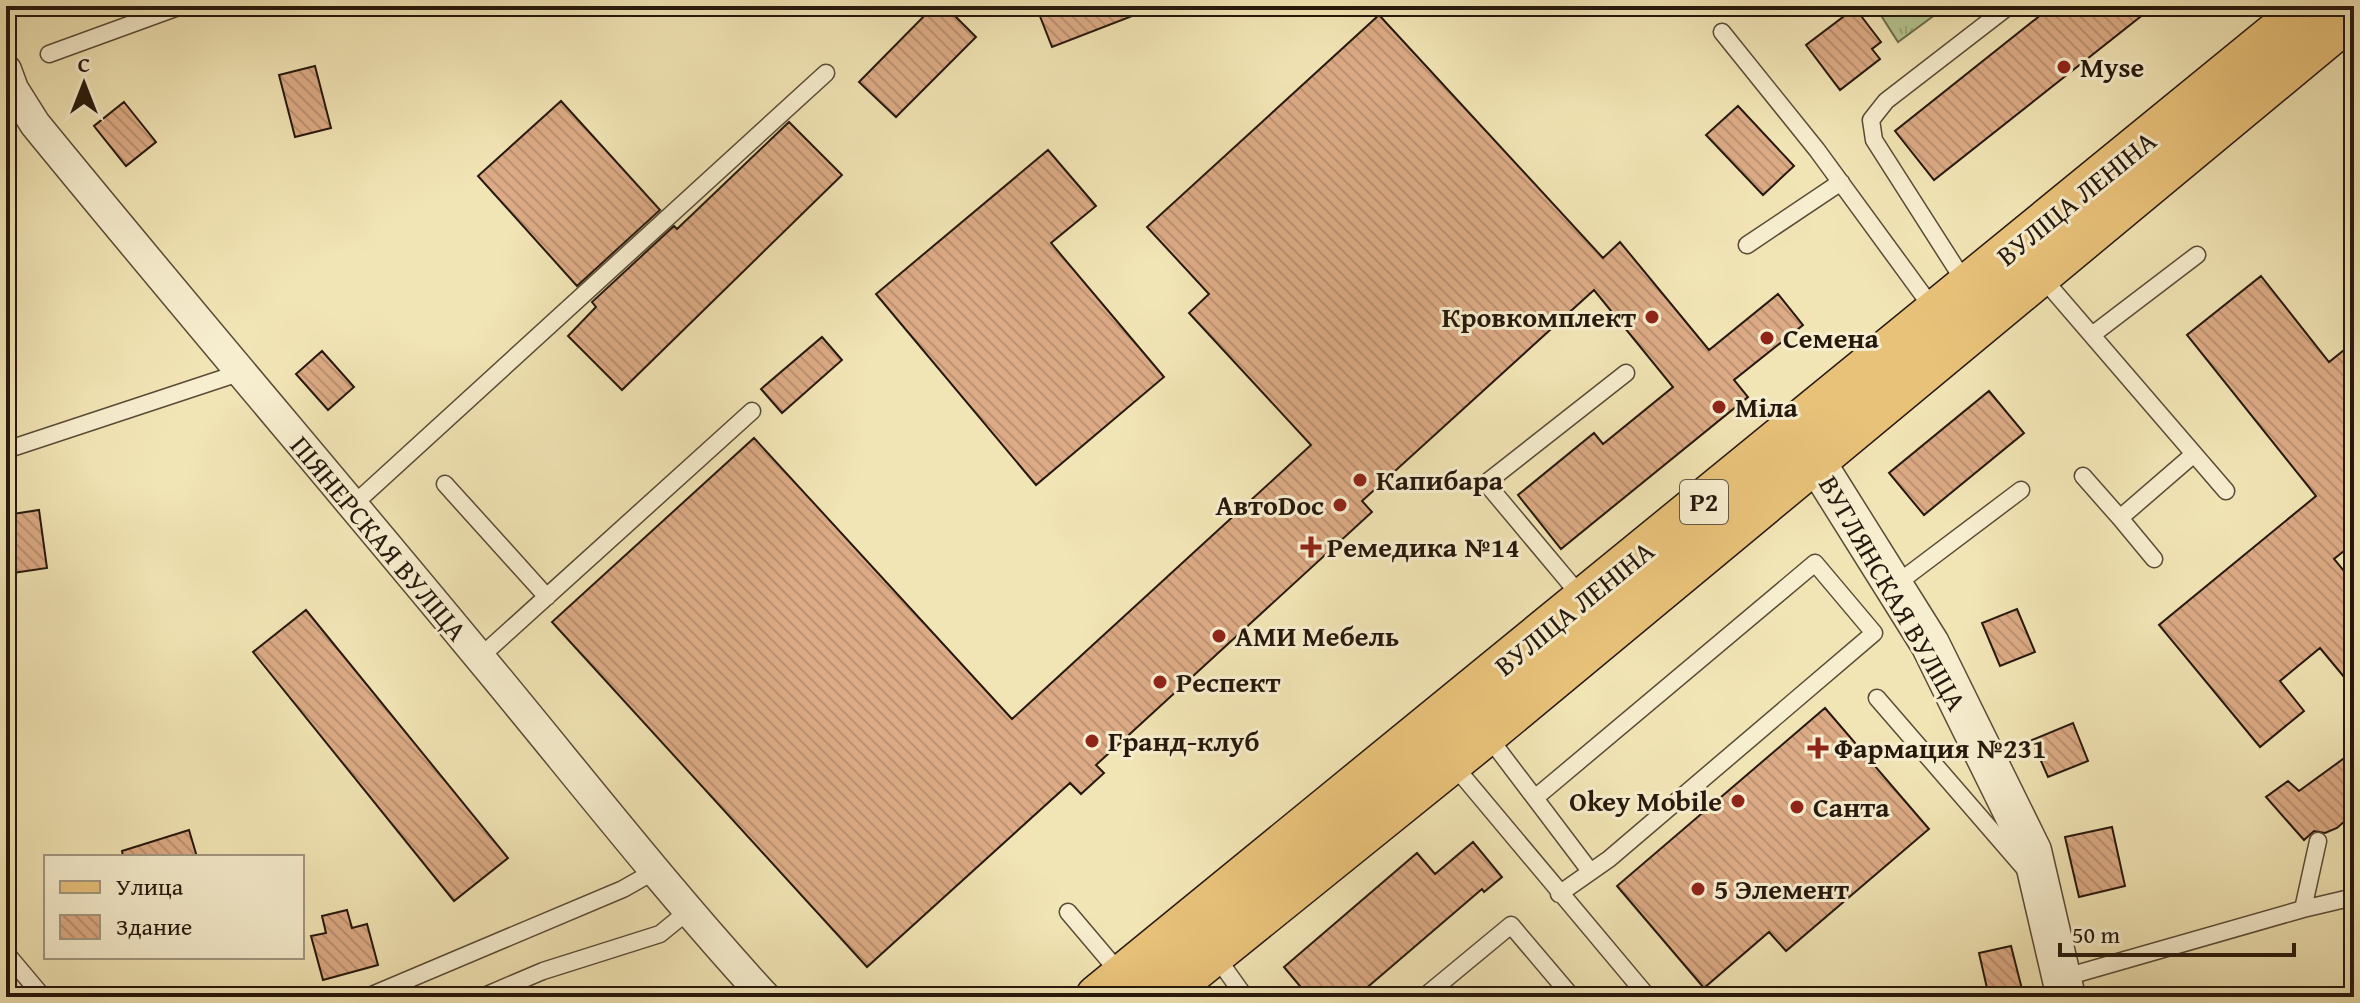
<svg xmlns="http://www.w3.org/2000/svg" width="2360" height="1003" font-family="'Gentium Book Plus',serif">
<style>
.park{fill:url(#park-tufts);stroke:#6e6f4e;stroke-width:2}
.building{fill:url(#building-back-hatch);stroke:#26180c;stroke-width:2}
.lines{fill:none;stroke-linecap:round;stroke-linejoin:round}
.service-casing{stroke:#594b36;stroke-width:19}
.minor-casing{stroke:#594b36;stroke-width:33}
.tertiary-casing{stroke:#594b36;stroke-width:41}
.primary-casing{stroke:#26180c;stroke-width:47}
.service{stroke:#f7eecf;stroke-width:16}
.minor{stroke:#f7eecf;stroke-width:30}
.tertiary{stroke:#f7eecf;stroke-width:38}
.primary{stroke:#e9c27a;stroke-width:44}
.poi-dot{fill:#8f2418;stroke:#f7eecf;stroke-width:3}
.labels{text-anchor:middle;stroke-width:6;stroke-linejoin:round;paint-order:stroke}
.shield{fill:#f7eecf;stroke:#655846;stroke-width:2}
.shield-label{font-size:26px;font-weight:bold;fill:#26180c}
.poi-label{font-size:28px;font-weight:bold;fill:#26180c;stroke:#f7eecf;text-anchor:start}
.street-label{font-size:28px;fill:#26180c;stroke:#f7eecf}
</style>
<defs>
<pattern id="park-tufts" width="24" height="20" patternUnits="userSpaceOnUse" patternTransform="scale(2)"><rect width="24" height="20" fill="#b6c691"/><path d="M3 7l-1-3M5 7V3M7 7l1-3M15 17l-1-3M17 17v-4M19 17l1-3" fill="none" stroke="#9ca97c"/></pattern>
<pattern id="building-back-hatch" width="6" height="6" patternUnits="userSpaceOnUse" patternTransform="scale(2)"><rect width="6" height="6" fill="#dcab85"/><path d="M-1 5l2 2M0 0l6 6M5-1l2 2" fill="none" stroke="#bd9272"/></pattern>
</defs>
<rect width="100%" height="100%" fill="#f2e5b5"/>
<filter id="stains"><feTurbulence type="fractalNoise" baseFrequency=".0025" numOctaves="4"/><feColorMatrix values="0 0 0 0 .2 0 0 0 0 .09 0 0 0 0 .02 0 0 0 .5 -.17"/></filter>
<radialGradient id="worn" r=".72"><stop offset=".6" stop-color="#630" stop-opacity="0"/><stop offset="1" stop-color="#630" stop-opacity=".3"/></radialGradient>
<path class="park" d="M1875,6H1947L1898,42Z"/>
<path class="building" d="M934,6H945L976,37L896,117L859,82Z
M1036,6H1152L1153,8L1052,47Z
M2052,6H2154L1934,180L1895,131Z
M1855,8L1881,42L1872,49L1880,59L1840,90L1806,45Z
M1379,15L1603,258L1620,242L1709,350L1778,294L1803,325L1734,380L1748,397L1561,549L1518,495L1594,433L1603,444L1673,387L1594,290L1362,501L1372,512L1096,765L1104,773L1081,794L1070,783L867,967L552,622L754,438L1012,719L1311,445L1189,313L1209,294L1147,227Z
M315,66L331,128L295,137L279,75Z
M561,101L660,210L577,286L478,176Z
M124,102L156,142L126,166L94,126Z
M1738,106L1794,166L1763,195L1706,135Z
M789,122L842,175L622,390L568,336L596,307L592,302L674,226L677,229Z
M1048,150L1096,206L1051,243L1164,377L1036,485L876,294Z
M2261,276L2329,362L2354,342V543L2334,559L2354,583V689L2320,648L2280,681L2304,711L2260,747L2159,625L2316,496L2187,335Z
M822,337L842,360L782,413L761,389Z
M322,351L354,387L328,410L296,374Z
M1989,391L2024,433L1924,515L1889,473Z
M39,510L47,568L6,574V515Z
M2017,609L2035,652L2000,666L1982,623Z
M306,610L508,858L454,901L253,652Z
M1825,708L1929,829L1786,951L1769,932L1704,988L1617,886Z
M2073,723L2088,761L2048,777L2032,740Z
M2354,751V813L2337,828L2325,833L2314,831L2304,840L2266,797L2288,781L2299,791Z
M2112,827L2125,886L2079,897L2065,837Z
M189,830L197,857H123L122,851Z
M1473,842L1502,877L1484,892L1482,889L1356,997H1309L1284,967L1417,853L1435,874Z
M347,910L352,928L367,924L378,965L323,980L311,936L326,933L322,916Z
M2011,946L2024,997H1989L1979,953Z"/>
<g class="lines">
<defs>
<path id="service" d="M1722,32L1817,150L1934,310
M49,54L181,6
M1747,245L1841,182
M2040,275L2226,491
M1966,284L1874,140L1871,120L1886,101L2009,6
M2092,335L2197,255
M6,450L239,373
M2083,476L2120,518
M445,484L547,597
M353,505L826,73
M2154,559L2120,518L2194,454
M1895,585L2021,490
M1584,600L1486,483L1626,373
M480,657L752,411
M1877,698L2025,869
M1487,735L1590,871
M1451,762L1648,997
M1535,798L1815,563L1874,633L1609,859L1559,894
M2303,909L2354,897
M1068,912L1140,997
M6,953L43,997
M1215,955L1245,997
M2062,978L2303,909L2318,841
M367,997L623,889L653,872
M482,997L543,971L660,934L687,912
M1424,997L1511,925L1572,997"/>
<path id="minor" d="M6,70L13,89L35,124C182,304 333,480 481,659C575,772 665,888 765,997"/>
<path id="tertiary" d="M1814,459L1930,644L2032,851L2066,997"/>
<path id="primary" d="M1098,997L2311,6
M1159,997L1486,733L2354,13"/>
</defs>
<use href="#service" class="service-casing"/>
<use href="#minor" class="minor-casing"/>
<use href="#tertiary" class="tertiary-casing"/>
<use href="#primary" class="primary-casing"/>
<use href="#service" class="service"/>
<use href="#minor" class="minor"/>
<use href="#tertiary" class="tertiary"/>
<use href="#primary" class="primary"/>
</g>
<g class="poi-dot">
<circle cx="2064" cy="67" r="8"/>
<circle cx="1652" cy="317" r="8"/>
<circle cx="1767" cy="338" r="8"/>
<circle cx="1719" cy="407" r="8"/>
<circle cx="1360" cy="480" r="8"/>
<circle cx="1340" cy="505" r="8"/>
<path d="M1307 535h8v8h8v8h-8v8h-8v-8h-8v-8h8z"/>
<circle cx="1219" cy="636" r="8"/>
<circle cx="1160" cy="682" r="8"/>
<circle cx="1092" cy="741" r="8"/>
<path d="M1814 736h8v8h8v8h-8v8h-8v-8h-8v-8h8z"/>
<circle cx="1738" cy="801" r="8"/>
<circle cx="1797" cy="807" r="8"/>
<circle cx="1698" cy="889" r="8"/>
</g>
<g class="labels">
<rect class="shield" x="1680" y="480" width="48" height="44" rx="6"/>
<g class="shield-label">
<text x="1704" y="511">Р2</text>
</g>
<g class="poi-label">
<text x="2080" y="77">Myse</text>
<text x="1636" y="327" text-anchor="end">Кровкомплект</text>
<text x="1783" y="348">Семена</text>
<text x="1735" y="417">Міла</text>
<text x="1376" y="490">Капибара</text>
<text x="1324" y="515" text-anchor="end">АвтоDoc</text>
<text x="1327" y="557">Ремедика №14</text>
<text x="1235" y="646">АМИ Мебель</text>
<text x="1176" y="692">Респект</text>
<text x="1108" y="751">Гранд-клуб</text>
<text x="1834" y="758">Фармация №231</text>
<text x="1722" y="811" text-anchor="end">Okey Mobile</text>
<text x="1813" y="817">Санта</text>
<text x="1714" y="899">5 Элемент</text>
</g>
<g class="street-label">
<text transform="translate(2076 198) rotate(-39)" y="10">ВУЛІЦА ЛЕНІНА</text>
<text transform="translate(379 538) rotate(50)" y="10">ПІЯНЕРСКАЯ ВУЛІЦА</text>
<text transform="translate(1893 593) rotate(60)" y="10">ВУГЛЯНСКАЯ ВУЛІЦА</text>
<text transform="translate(1574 608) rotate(-39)" y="10">ВУЛІЦА ЛЕНІНА</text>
</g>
</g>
<rect width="2360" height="1003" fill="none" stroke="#f2e5b5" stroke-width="32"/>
<rect x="8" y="8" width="2344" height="987" fill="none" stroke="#26180c" stroke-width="4"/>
<rect x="16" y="16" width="2328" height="971" fill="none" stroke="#26180c" stroke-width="2"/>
<rect x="44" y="855" width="260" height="104" fill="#f7eecf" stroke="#a39881" stroke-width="2"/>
<rect x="60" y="881" width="40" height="12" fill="#e9c27a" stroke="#a39881" stroke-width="2"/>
<text x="116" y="895" font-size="24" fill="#26180c">Улица</text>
<rect x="60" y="915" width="40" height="24" fill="url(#building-back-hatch)" stroke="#a39881" stroke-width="2"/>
<text x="116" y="935" font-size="24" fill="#26180c">Здание</text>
<g transform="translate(84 84)" stroke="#f7eecf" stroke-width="6" paint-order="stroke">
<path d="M0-6L14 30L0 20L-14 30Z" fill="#26180c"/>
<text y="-12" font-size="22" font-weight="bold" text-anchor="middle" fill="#26180c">С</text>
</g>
<path d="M2060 943v12h234v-12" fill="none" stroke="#26180c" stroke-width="4"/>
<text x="2072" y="943" font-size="24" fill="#26180c" stroke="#f7eecf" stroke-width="6" paint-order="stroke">50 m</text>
<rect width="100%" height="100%" filter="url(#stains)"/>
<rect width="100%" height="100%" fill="url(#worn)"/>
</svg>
